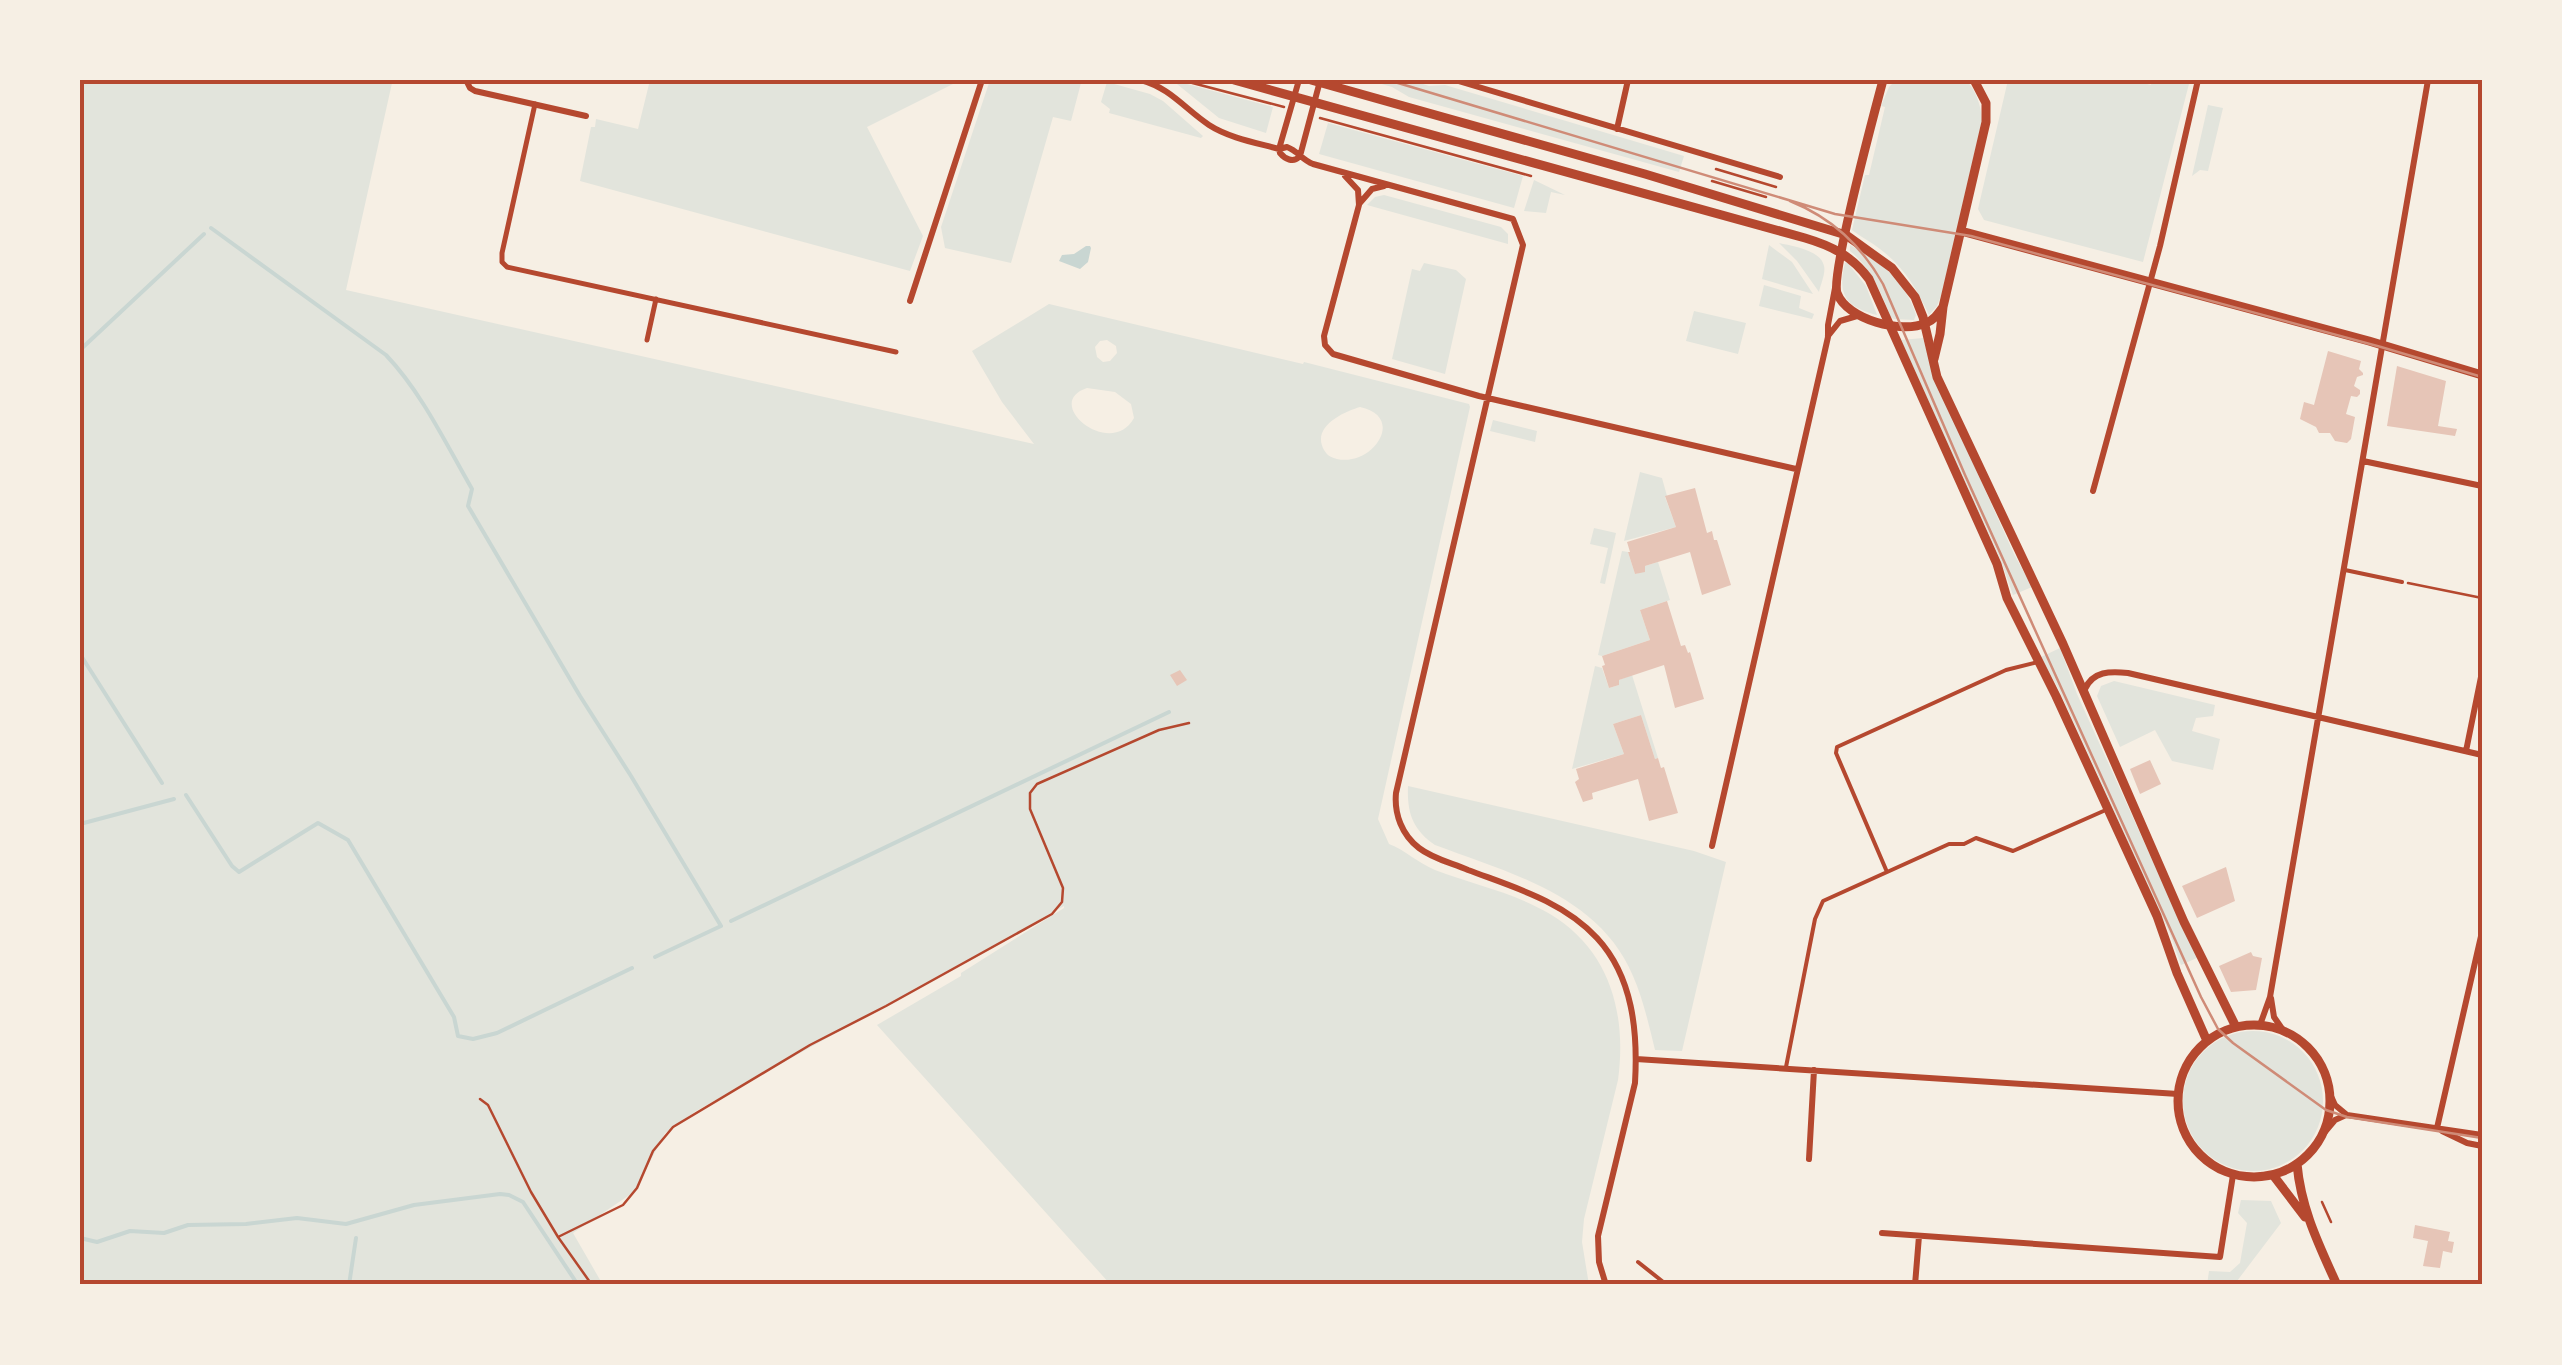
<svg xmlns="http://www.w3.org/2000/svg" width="2562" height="1365" font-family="'IBM Plex Sans',sans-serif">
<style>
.green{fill:#e2e4dc;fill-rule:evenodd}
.water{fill:#c9d6d2}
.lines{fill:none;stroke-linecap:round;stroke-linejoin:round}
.stream{stroke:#c9d6d2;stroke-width:4}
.building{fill:#e6c5b7}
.path{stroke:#b5482f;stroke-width:2.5}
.service{stroke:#b5482f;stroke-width:4}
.pedestrian{stroke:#b5482f;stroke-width:5}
.minor{stroke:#b5482f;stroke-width:6}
.tertiary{stroke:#b5482f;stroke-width:9}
.secondary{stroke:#b5482f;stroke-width:9}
.tram{stroke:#cf8b77;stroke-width:2.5}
.neatline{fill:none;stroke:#b5482f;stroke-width:4}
</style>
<rect width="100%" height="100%" fill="#f6efe4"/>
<path class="green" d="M80,80H380L392,83L346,290L1034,444L1002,402L972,351L1049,304L1303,364L1304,362L1469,404L1470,407L1378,819L1389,844C1405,850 1418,863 1435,870C1472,884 1515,893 1550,914C1610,950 1627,1014 1618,1080L1584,1219L1582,1242L1589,1285L1110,1284L877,1025L961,976V973L1064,908V906L696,1111L665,1133L634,1192L573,1233L603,1285H80ZM1107,340L1116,346L1117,353L1110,361L1103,362L1097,357L1095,347L1100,341ZM1087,388L1115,392L1131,404L1134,418C1111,460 1041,403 1087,388ZM1360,407C1407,417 1372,467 1337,459C1330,457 1328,456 1324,450C1311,427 1343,412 1360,407Z
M650,80H961L867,127L923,236L910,271L580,181L591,127H595L596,119L638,129Z
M990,80H1070L1081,83L1071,121L1053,117L1011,263L945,248L941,227Z
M1172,80L1273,107L1266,133L1219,118Z
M1368,80H1411L1429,86L1445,85L1684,156L1679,172L1409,97L1392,87Z
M1896,80H1966C1976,91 1981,105 1982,120L1942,293L1937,306L1929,315C1917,289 1904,267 1880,249C1871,242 1861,237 1852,230L1865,175H1869L1885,107L1881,106L1889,87Z
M2008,80H2131L2151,85L2152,80H2190L2143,262L1984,220L1978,209Z
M1107,82L1150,94L1163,101L1203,136L1201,138L1109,113L1110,109L1101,102Z
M2208,105L2223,108L2208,171L2200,170L2192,176Z
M1328,123L1523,176L1514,208L1319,154Z
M1534,180L1565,195L1551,192L1546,213L1524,211Z
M1384,195L1501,227L1508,234V244L1367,205L1375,197Z
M1779,243C1792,246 1821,250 1824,266C1826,273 1820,286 1819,292L1797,261Z
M1769,245L1792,262L1813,294L1762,279Z
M1850,245C1879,259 1907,284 1916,315L1914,320L1894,319L1891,317C1880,291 1872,269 1850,251Z
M1847,262L1866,286L1877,315C1846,307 1837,295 1845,263Z
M1424,263L1456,270L1466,279L1445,374L1392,359L1412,269L1420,271Z
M1764,285L1801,296L1799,308L1814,314L1812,319L1759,306Z
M1694,311L1746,323L1738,354L1686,341Z
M1923,338L1934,377L2014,554L2032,587L2013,595L2001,561L1901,340Z
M1493,420L1537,431L1535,442L1490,431Z
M1640,472L1662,478L1667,496L1665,497L1676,527L1624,541Z
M1594,528L1616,533L1605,584L1600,583L1608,548L1590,544Z
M1622,551L1628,552L1635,574L1645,571V566L1658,562L1670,600L1640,610L1650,640L1602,656L1598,655Z
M2060,648L2077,694L2183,928L2199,957L2181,965L2170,934L2059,690L2041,657Z
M1595,666L1602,668L1609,688L1619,685V680L1632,675L1658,758L1655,759L1641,715L1613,724L1624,754L1572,769Z
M2114,681L2215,705L2213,716L2196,718L2192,731L2220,739L2213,770L2172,761L2155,730L2120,747L2097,696L2101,686Z
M1408,786L1694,851L1726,862L1682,1051L1655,1050C1649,1025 1643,999 1633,976C1599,895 1509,873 1435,845C1412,829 1407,812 1408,786Z
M2183 1101a70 70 0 1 1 140 0a70 70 0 1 1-140 0Z
M2241,1200L2271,1201L2281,1223L2234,1285H2207L2209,1271L2230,1272L2240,1263L2247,1223L2238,1213Z"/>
<path class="water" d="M1086,246H1090L1091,248L1088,262L1080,269L1059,261L1062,255L1074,254Z"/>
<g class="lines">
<path class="stream" d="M211,228L386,355C422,393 446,444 472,489L468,506L580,696L631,776L721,926L655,957
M80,350L204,234
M80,654L162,783
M186,795L232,866L239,872L318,823L348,840L454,1017L458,1036L473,1039L497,1033L632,968
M80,824L174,799
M731,921L1169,712
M80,1238L97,1242L130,1231L164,1233L188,1225L246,1224L297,1218L346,1224L414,1205L500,1194L509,1195L523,1202L578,1285
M349,1285L356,1238"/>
</g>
<path class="building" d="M2328,351L2361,361L2359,369L2363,373V375L2357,377L2354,386L2360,390V394L2357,397L2351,396L2346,414L2355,417L2351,439L2347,443L2335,441L2330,433H2319L2316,427L2300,419L2304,402L2314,405Z
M2397,366L2446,381L2438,426L2457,429L2455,436L2387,426Z
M1695,488L1707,533L1712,531L1714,540H1717L1731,585L1702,595L1690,552L1645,566V572L1635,574L1628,552H1630L1627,542L1676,527L1665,496Z
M1667,601L1681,646L1685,645L1688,653L1690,652L1704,699L1675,708L1664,665L1619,680V685L1609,688L1602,666L1605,665L1602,656L1650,640L1640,610Z
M1180,670L1187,680L1177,686L1170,675Z
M1641,715L1655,759L1658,758L1661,768L1664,767L1678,813L1649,821L1638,779L1592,793L1593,799L1583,802L1575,782L1579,779L1576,769L1624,754L1613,724Z
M2150,760L2161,784L2140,794L2130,769Z
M2226,867L2235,901L2197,918L2182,886Z
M2251,952L2253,956L2262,958L2256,990L2231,992L2219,966Z
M2415,1225L2450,1232L2448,1241L2454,1242L2452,1253L2443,1251L2440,1268L2423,1266L2428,1241L2413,1238Z"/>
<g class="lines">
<path class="path" d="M1181,80L1284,107
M1320,118L1531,176
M1716,169L1776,187
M1712,181L1766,197
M2408,583L2482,598
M480,1099L488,1105L531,1192L558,1237L592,1285
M2322,1202L2331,1222
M558,1237L623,1205L637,1188L653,1151L673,1127L810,1045L886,1006L1052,914L1062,902L1063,888L1030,809V793L1037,784L1159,730L1189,723"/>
<path class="service" d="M2345,570L2402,582
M1887,872L1836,753L1837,747L2006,670L2038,662
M1786,1067L1815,919L1823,901L1949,844H1964L1976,838L2013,851L2108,809
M1638,1262L1667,1285
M1734,1285H1737"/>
<path class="pedestrian" d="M535,104L502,253V262L507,267L896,352
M647,340L656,299"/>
<path class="minor" d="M466,80L470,88L475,91L586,116
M1141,80C1170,88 1185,109 1209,125C1229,138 1257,143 1279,149L1287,147C1298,151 1302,160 1313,164L1513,219L1523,245L1396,793C1394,814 1402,835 1419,848C1433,859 1452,863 1468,870C1513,887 1563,901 1597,938C1633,977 1638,1032 1635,1083L1598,1236L1599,1262L1606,1285
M1455,80L1780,177
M1617,129L1628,80
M1279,149L1299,80
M1279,149L1280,153C1285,159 1293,163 1299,157
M1300,156L1320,81
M1345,176L1358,190L1359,205L1324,336L1325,345L1333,354L1479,396L1796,469
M1359,204L1372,189L1384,186
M910,301L982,80
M1828,336L1840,321L1857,316
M2363,461L2482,486
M2093,491L2160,246L2198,80
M2085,689C2093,671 2110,671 2128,673L2482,755
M2466,751L2482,672
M1712,846L1828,337V325L1835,288
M2271,998L2274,1017L2283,1030
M2260,1025L2270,997L2428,80
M1636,1059L2178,1094
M2330,1094L2335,1105L2347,1115L2482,1135
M2437,1128L2482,932
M2442,1131L2467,1143L2482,1146
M2324,1133L2335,1120L2346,1115
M1809,1159L1814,1070
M1882,1233L2220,1257L2233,1175
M1915,1285L1919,1236"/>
<path class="tertiary" d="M1883,80C1875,110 1831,274 1837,293C1847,320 1902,334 1926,323C1934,320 1938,314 1943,307
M1961,231L2369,341L2482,375
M1934,359L1940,334L1943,307L1986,122V103L1974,80"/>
<path class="secondary" d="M1234,80L1805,238C1832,246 1852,256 1869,279L1997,564L2007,598L2056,696L2157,916L2177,973L2207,1041
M1311,80L1645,174L1846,235L1892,268L1915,297L1923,317L1937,377L2063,644L2184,922L2236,1027
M2178 1101a76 76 0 1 1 152 0a76 76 0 1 1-152 0Z
M2297,1164C2301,1209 2319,1245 2337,1285
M2273,1175L2305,1217"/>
<path class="tram" d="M1388,80L1835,214L1971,236L2381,347L2482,377
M1790,201C1832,218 1861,245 1883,284L1965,475L2201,997L2218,1029L2233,1043L2326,1110L2347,1117L2482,1138"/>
</g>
<rect width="2562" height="1365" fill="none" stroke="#f6efe4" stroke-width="165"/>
<rect x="82" y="82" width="2398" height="1200" class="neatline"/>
</svg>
